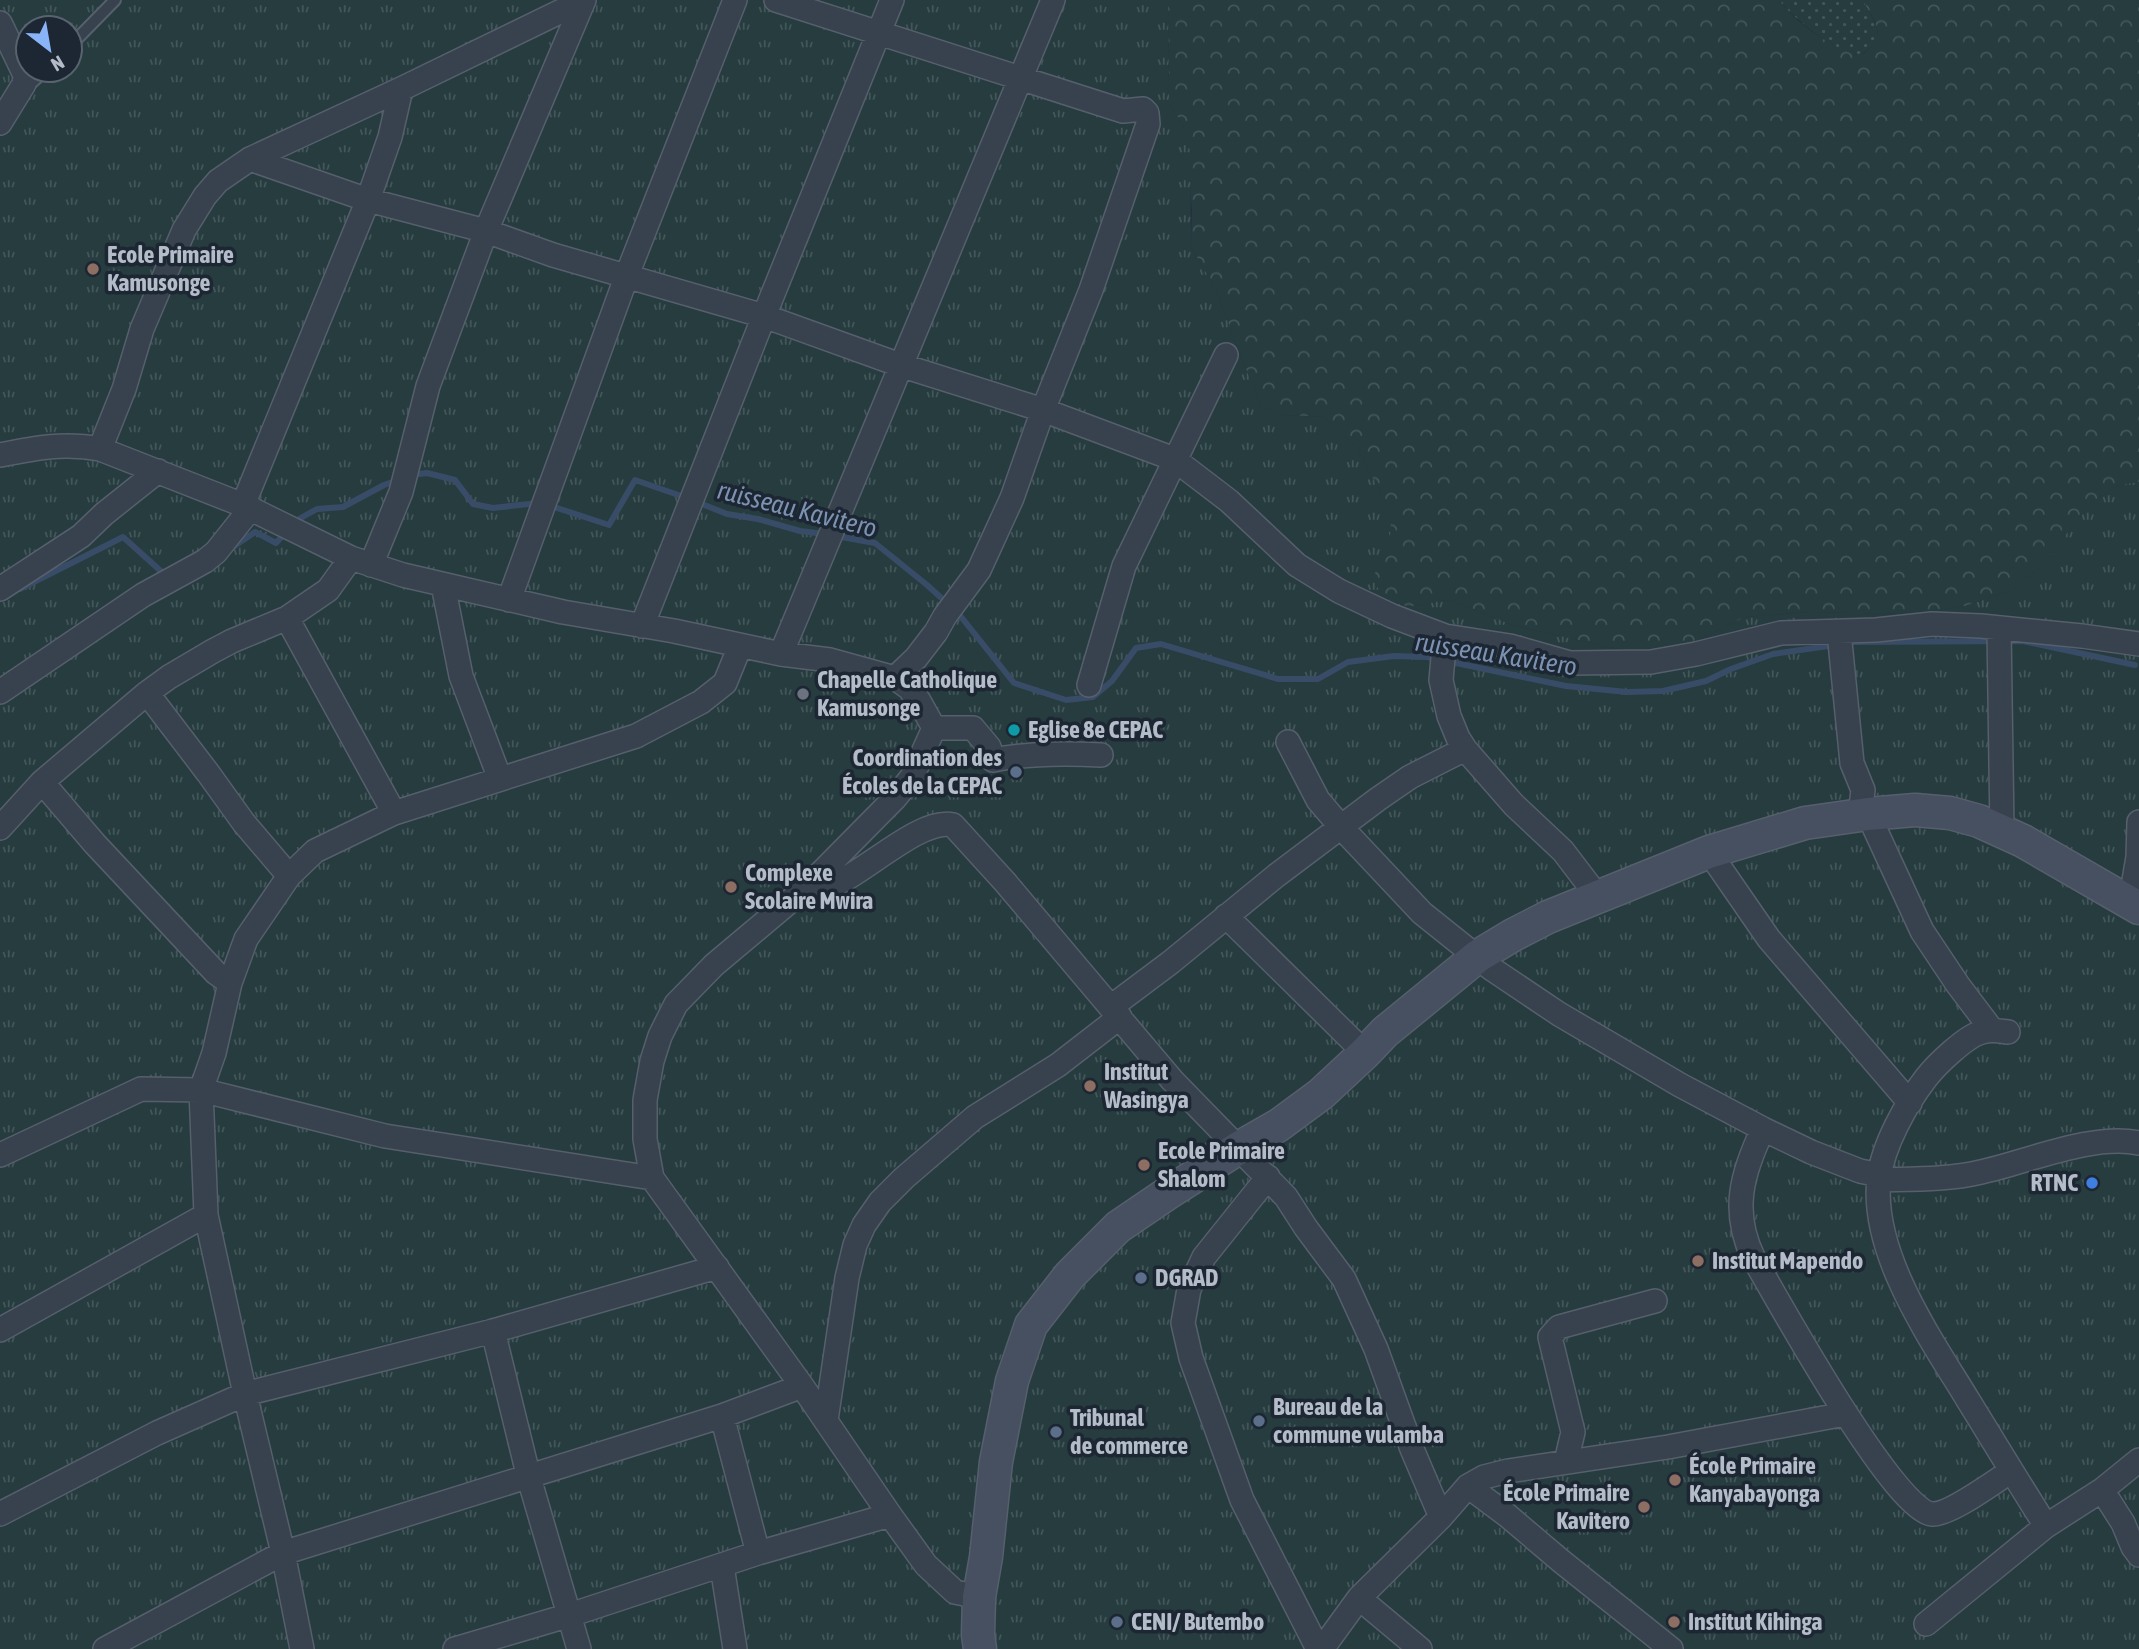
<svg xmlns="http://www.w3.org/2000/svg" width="2139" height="1649" font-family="'Asap Condensed',sans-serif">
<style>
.grass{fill:url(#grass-dots)}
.forest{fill:url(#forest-crowns)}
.park{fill:url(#park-tufts);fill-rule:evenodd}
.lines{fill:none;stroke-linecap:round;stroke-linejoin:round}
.stream{stroke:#394c67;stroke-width:6}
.lane-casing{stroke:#565f6c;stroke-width:14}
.street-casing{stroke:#565f6c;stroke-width:26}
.secondary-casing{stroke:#565f6c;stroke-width:35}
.lane{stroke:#38414e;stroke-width:10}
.street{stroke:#38414e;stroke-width:23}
.secondary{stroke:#465061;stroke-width:32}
.education-dot{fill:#8d6e63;stroke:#1d2633;stroke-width:2.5}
.worship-dot{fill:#6b7280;stroke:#1d2633;stroke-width:2.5}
.culture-dot{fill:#0f9aa8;stroke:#1d2633;stroke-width:2.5}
.service-dot{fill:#5c6f8a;stroke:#1d2633;stroke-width:2.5}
.shop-dot{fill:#3f7fe0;stroke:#1d2633;stroke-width:2.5}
.labels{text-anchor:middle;stroke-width:7;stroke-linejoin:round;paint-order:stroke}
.poi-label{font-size:24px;font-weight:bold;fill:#b4bcc9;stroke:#1d2633;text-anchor:start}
.water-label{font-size:26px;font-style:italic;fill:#7c92b1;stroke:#1d2633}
</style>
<defs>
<pattern id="grass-dots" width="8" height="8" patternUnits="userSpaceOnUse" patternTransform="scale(1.75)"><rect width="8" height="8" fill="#263c3f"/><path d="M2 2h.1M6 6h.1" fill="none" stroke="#435659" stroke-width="1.8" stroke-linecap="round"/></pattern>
<pattern id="forest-crowns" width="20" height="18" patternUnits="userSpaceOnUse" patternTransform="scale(1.75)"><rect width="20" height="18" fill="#263c3f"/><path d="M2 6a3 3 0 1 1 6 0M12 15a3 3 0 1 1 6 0" fill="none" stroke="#435659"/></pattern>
<pattern id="park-tufts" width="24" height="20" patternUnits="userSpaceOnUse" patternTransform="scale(1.75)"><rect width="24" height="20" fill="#263c3f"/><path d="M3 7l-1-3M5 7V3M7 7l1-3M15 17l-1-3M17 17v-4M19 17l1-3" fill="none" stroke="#435659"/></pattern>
</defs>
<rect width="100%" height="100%" fill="#242f3e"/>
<path class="grass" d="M1779,0H1863C1874,24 1891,37 1860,55C1840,57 1791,16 1779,0Z"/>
<path class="forest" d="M1168,0H1779C1797,24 1827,44 1855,55C1862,55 1865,53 1870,48C1887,30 1871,18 1863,0H2139V482L2119,485L2092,502L2040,567L2015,588L1966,606L1906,614L1809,612L1745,617L1690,644L1636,653L1512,625L1466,606L1446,600L1409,607L1385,600L1371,578L1389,550L1381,493L1356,447L1325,417L1283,415L1261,408L1214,286L1191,247L1192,210L1184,128L1169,102Z"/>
<path class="park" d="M0,0H1168L1169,102L1184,128L1190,151L1191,247L1214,286L1261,408L1283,415L1325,417L1356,447L1381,493L1391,523L1389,550L1372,578L1385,600L1409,607L1446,600L1466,606L1512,625L1636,653L1690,644L1745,617L1809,612L1906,614L1966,606L2015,588L2040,567L2092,502L2119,485L2139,482V1649H0ZM28,28H70V70H28Z"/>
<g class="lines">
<path class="stream" d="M412,475L427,473L455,480L473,504L493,508L538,503
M697,502L727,514L758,519L800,531L825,534
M548,505L609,525L635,480L687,498
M294,523L299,519L317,509L343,507L384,485L398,480
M836,536L875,543L927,585L958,613L1014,683L1066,700L1093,697L1112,681L1136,648L1161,644L1278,679H1318L1348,662L1394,656L1427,657L1566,686L1627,692L1663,691L1706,681L1731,669L1773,654L1835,645
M230,549L255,532L276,543L287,531
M20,589L123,537L163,573L168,572
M1853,642L2023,641L2135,665"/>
<defs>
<path id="lane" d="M70,46L115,0
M24,84L29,85L46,70"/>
<path id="street" d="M776,0L1123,111L1143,109L1147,113L1148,124L1091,290L1043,410L1012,498L979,570L945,616L936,632L916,658L895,678
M0,23L25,75L24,84L0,123
M250,159L368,200L486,231L553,255L764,316L900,365L1043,410L1174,459L1229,501L1297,565L1339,591L1392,616L1445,636L1510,646L1570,663L1651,662L1696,654L1781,633L1876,630L1932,624L1981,626L2082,636L2139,644
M100,449L124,389L142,329L184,230L205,196L218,181L250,159L401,89L584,0
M0,455C35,448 64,442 100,449L243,505L351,558L403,575L563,612L674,631L781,654L830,660L895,678L909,688L919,701L934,728L912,777L895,798L808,886L714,965L676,1004L660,1036L652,1061L645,1100V1139L652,1178L802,1386L890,1515L926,1565L955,1592L979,1597
M243,505L368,200L390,137L401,89
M371,565L401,492L428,386L486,231L584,0
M443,585L461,676L500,779
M0,589L81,536L104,514L158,471
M509,600L627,275L735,0
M287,618L394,813
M642,626L764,316L892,0
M1999,628L2002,831
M1839,632L1852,763L1863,790L1860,815
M1445,636L1441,680L1449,716L1458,738L1465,749L1514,805L1563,851L1598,897
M781,654L1053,0
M1089,685L1124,566L1226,355
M0,692L143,595L205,561L216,552L251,508
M147,693L208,773L244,823L289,876
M934,728H973L989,747L993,760C1029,753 1065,753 1101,755
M1288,742L1318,800L1341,827L1422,913L1492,969L1559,1014L1680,1085L1763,1129L1811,1152L1860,1171L1879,1175
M42,782L95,844L216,973L230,983
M1868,814L1922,931L1958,985L1992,1030
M0,828L42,782L147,693L169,677L213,651L232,641L287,618L328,590L351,558
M1709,852L1769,939L1910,1103
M808,886C815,887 823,888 830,886C862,876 920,817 953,825L1005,882L1172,1080L1286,1197L1306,1228L1344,1279L1376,1349L1412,1449L1441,1517
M2130,904L2138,857L2139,822
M1226,916L1365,1053
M1111,1007L1171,962L1277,875L1378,799L1410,777L1465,749
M2008,1032C1999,1031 1991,1029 1982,1032C1966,1036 1936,1065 1926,1078C1906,1104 1883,1145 1879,1178C1870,1253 1931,1339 1968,1400C1994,1442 2020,1485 2046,1526
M1763,1129C1742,1173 1731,1211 1753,1257C1776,1297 1894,1511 1932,1514C1950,1515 1995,1481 2011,1471
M0,1155L141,1089L201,1090L385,1136L652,1178
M1268,1177L1204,1257L1189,1289L1183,1323L1191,1358L1242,1500L1318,1649
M1878,1180C1913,1179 1947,1180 1981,1172C2027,1162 2093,1133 2139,1143
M0,1330L206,1215
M493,1331L529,1478L579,1649
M722,1416L758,1553
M826,1420L847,1278L855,1245L864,1225L880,1202L904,1178L975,1117L1058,1065L1120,1017
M1566,1462L1573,1432L1550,1337L1559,1327L1655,1301
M1468,1486L1508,1516L1561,1561L1671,1649
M2102,1490L2123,1523L2133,1547L2139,1555
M0,1514L157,1433L245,1394L493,1331L717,1267
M722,1566L735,1649
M1359,1598L1420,1649
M1926,1624L2046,1526L2102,1490L2139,1460
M105,1649L283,1553L722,1416L802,1386
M302,1649L283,1553L245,1394L206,1215L201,1090L214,1053L230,983L246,939L289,876L315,851L394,813L636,736L701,702L725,683L740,646
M455,1649L570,1615L758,1553L890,1515
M1322,1649L1359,1598L1441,1517L1468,1486L1484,1477L1508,1471L1668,1447L1845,1414"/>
<path id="secondary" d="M980,1649L978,1635L979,1597L986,1557L996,1462L1012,1381L1031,1325L1070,1275L1118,1227L1168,1193L1237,1149L1279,1125L1321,1094L1365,1053L1385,1032L1478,956L1513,935L1548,917L1709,852L1805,823L1868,814L1915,810L1950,813L1979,821L2023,841L2139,908"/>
</defs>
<use href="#lane" class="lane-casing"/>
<use href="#street" class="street-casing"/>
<use href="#secondary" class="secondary-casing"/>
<use href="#lane" class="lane"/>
<use href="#street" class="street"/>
<use href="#secondary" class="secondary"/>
</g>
<g class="education-dot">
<circle cx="93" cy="269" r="7"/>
<circle cx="731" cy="887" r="7"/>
<circle cx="1090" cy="1086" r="7"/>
<circle cx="1144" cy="1165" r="7"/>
<circle cx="1698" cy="1261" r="7"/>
<circle cx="1675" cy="1480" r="7"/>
<circle cx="1644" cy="1507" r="7"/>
<circle cx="1674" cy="1622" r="7"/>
</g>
<circle class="worship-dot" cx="803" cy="694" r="7"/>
<circle class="culture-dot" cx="1014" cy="730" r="7"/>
<g class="service-dot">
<circle cx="1016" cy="772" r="7"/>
<circle cx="1141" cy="1278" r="7"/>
<circle cx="1259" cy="1421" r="7"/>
<circle cx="1056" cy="1432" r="7"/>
<circle cx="1117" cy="1622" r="7"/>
</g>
<circle class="shop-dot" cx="2092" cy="1183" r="7"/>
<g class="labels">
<g class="poi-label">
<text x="107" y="263">Ecole Primaire<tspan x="107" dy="28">Kamusonge</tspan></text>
<text x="817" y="688">Chapelle Catholique<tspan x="817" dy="28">Kamusonge</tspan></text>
<text x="1028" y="738">Eglise 8e CEPAC</text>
<text x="1002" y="766" text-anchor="end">Coordination des<tspan x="1002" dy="28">Écoles de la CEPAC</tspan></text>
<text x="745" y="881">Complexe<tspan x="745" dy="28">Scolaire Mwira</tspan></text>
<text x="1104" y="1080">Institut<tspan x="1104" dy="28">Wasingya</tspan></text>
<text x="1158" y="1159">Ecole Primaire<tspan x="1158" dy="28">Shalom</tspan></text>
<text x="2078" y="1191" text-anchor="end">RTNC</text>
<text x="1712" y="1269">Institut Mapendo</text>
<text x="1155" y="1286">DGRAD</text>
<text x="1273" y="1415">Bureau de la<tspan x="1273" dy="28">commune vulamba</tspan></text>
<text x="1070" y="1426">Tribunal<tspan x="1070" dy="28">de commerce</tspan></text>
<text x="1689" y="1474">École Primaire<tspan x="1689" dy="28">Kanyabayonga</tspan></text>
<text x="1630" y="1501" text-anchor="end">École Primaire<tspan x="1630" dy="28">Kavitero</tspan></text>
<text x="1131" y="1630">CENI/ Butembo</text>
<text x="1688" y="1630">Institut Kihinga</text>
</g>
<g class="water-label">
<text transform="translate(797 509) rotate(14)" y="9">ruisseau Kavitero</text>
<text transform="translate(1496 654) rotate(9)" y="9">ruisseau Kavitero</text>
</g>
</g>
<g transform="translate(49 49) rotate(149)"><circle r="33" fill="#1d2633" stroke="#59626f" stroke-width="2"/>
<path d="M0-5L12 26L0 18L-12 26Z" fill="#8ab4f8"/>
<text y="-10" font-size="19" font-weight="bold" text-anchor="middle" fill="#b4bcc9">N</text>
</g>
</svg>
